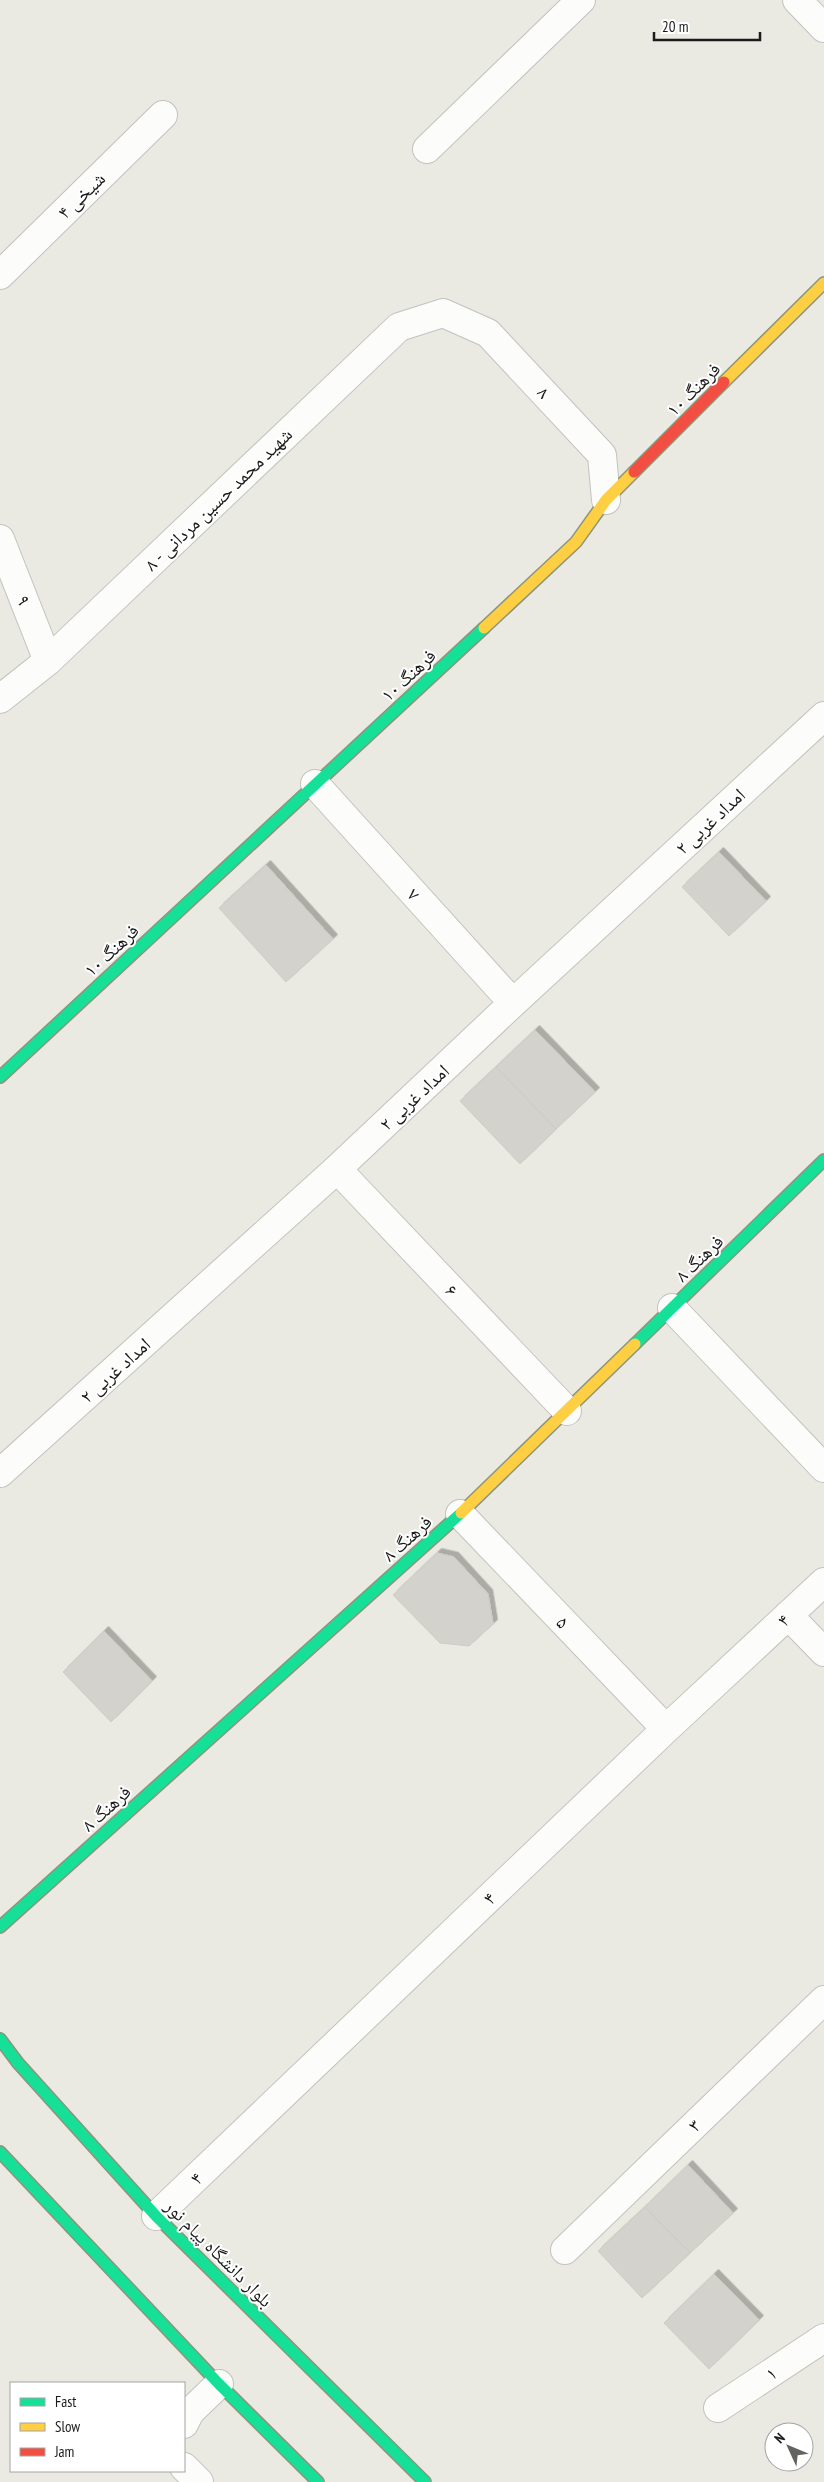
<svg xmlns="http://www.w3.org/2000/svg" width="824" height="2482" font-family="'PT Sans Narrow','Noto Naskh Arabic',sans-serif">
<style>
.building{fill:#d3d2cc;stroke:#cdccc4;filter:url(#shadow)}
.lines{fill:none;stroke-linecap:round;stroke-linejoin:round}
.street-casing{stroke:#c2c2bf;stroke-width:30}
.fast-casing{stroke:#8c957b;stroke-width:14}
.slow-casing{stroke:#8c957b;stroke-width:14}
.jam-casing{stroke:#8c957b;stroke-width:14}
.street{stroke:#fcfcfb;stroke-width:28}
.fast{stroke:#16e098;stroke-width:11}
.slow{stroke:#ffcf43;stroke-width:11}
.jam{stroke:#f24e42;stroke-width:11}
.labels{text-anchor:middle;stroke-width:4;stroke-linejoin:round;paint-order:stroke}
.street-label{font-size:19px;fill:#1b1b1b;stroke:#fff}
</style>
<defs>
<filter id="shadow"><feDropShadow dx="4.5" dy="-4.5" stdDeviation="0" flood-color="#0004"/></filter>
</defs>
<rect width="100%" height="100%" fill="#eaeae3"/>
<path class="building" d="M719,852L766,901L729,936L682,887Z
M266,865L333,939L286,982L219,908Z
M535,1030L595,1092L556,1129L496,1067Z
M496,1067L556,1129L520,1164L460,1101Z
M437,1553L454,1557L488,1594L493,1624L469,1646L440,1643L393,1595Z
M104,1631L152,1681L111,1722L63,1672Z
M688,2165L733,2213L690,2253L645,2207Z
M645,2207L690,2253L642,2298L598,2251Z
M714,2274L759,2320L709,2369L664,2323Z"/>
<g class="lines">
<defs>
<path id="street" d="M797,0L824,28
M427,149L581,0
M0,275L163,115
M0,539L48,661
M0,699L48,661L399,327L443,313L488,333L602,455L606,500
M315,784L513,1003
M337,1169L567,1411
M672,1308L824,1468
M0,1473L337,1169L513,1003L824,716
M460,1514L666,1729
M788,1615L824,1652
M156,2216L666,1729L824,1582
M565,2250L824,2000
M718,2408L824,2338
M184,2424L190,2412L219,2384
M184,2467L199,2482"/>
<path id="fast" d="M0,1077L484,628
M635,1344L824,1160
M0,1927L461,1513
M0,2039L18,2063L156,2216L425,2482
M0,2152L219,2384L318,2482"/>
<path id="slow" d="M724,382L824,283
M484,628L576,542L606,500L634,472
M461,1513L635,1344"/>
<path id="jam" d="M634,472L724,382"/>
</defs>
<use href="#street" class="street-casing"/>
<use href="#fast" class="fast-casing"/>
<use href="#slow" class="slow-casing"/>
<use href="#jam" class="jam-casing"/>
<use href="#street" class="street"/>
<use href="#fast" class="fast"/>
<use href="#slow" class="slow"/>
<use href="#jam" class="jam"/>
</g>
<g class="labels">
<g class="street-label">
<text transform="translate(81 195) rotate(-44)" y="7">شیخی ۴</text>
<text transform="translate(693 389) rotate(-45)" y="7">فرهنگ ۱۰</text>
<text transform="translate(544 392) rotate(47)" y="7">۸</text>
<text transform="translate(218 499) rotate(-44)" y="7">شهید محمد حسین مردانی - ۸</text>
<text transform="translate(24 600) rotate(68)" y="7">۹</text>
<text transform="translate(408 675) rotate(-43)" y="7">فرهنگ ۱۰</text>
<text transform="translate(710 821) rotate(-43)" y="7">امداد غربی ۲</text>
<text transform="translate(414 894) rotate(48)" y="7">۷</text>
<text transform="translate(111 950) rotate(-43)" y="7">فرهنگ ۱۰</text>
<text transform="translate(414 1097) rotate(-43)" y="7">امداد غربی ۲</text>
<text transform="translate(699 1258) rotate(-44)" y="7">فرهنگ ۸</text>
<text transform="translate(452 1290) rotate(46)" y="7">۶</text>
<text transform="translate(115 1370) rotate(-42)" y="7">امداد غربی ۲</text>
<text transform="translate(407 1538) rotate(-42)" y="7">فرهنگ ۸</text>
<text transform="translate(783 1620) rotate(-43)" y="7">۴</text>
<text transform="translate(563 1622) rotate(46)" y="7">۵</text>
<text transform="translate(106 1808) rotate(-42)" y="7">فرهنگ ۸</text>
<text transform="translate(489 1898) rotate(-44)" y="7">۴</text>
<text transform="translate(694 2125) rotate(-44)" y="7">۳</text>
<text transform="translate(196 2178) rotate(-44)" y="7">۴</text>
<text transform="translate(219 2253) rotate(45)" y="7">بلوار دانشگاه پیام نور</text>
<text transform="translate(771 2373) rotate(-33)" y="7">۱</text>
</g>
</g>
<rect x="10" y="2382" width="175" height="90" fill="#ffffff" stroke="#a4a4a4"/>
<rect x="20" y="2398" width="25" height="8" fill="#16e098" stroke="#a4a4a4"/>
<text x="55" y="2407" font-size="15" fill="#1b1b1b">Fast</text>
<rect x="20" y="2423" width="25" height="8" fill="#ffcf43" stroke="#a4a4a4"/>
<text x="55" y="2432" font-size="15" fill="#1b1b1b">Slow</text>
<rect x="20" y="2448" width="25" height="8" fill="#f24e42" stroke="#a4a4a4"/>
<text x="55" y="2457" font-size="15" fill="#1b1b1b">Jam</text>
<g transform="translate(789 2447) rotate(314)"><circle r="24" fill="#ffffff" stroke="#a4a4a4"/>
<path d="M0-4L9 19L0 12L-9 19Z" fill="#636361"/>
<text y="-8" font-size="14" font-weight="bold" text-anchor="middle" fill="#1b1b1b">N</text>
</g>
<path d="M654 32v8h106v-8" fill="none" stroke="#1b1b1b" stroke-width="2.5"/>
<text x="662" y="32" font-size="15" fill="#1b1b1b" stroke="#ffffff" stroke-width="4" paint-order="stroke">20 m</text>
</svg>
